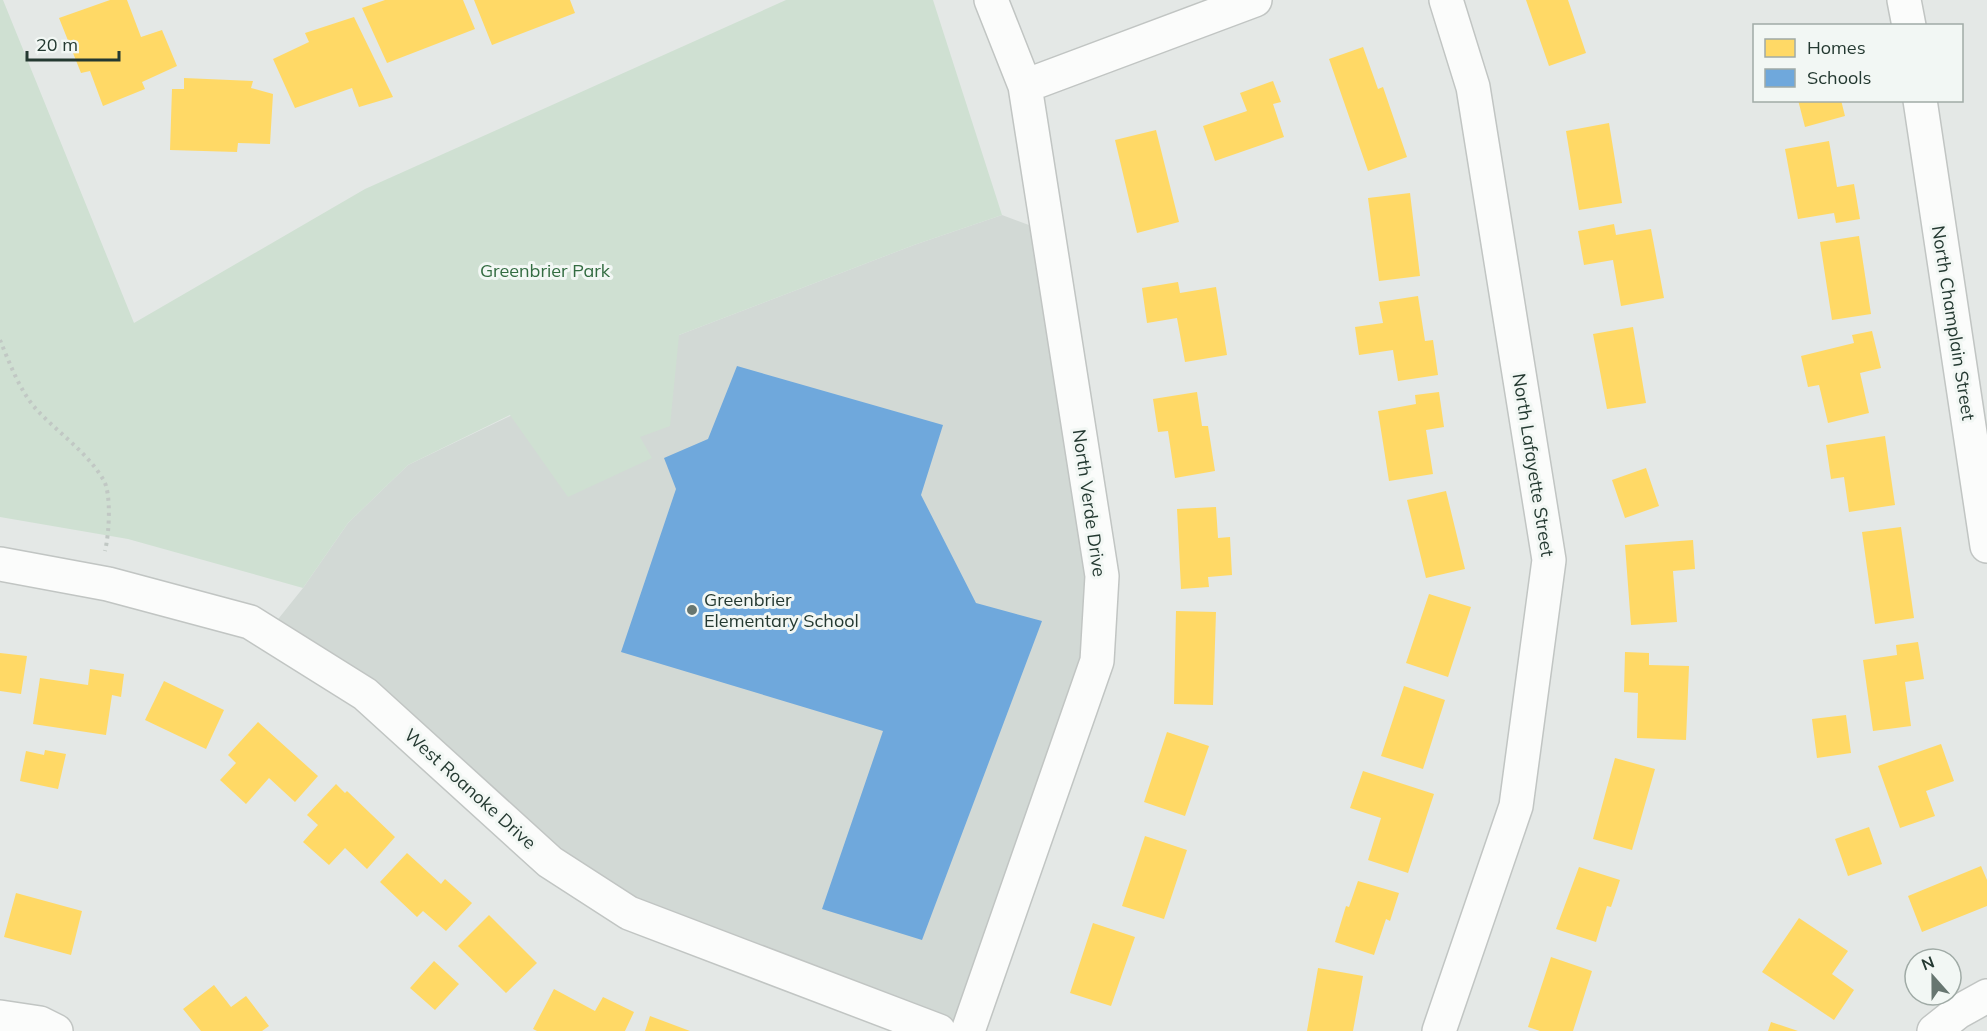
<svg xmlns="http://www.w3.org/2000/svg" width="1987" height="1031" font-family="Mulish,sans-serif">
<style>
.built{fill:#d2d9d5}
.green{fill:#cfe0d2}
.homes{fill:#ffd966}
.schools{fill:#6fa8dc}
.lines{fill:none;stroke-linecap:round;stroke-linejoin:round}
.minor-casing{stroke:#c1c5c3;stroke-width:36}
.path{stroke:#c1c8c4;stroke-width:4;stroke-dasharray:3 4.5;stroke-linecap:butt}
.minor{stroke:#fbfcfb;stroke-width:33}
.poi-dot{fill:#677670;stroke:#f2f7f4;stroke-width:2}
.labels{text-anchor:middle;stroke-width:6;stroke-linejoin:round;paint-order:stroke}
.park-label{font-size:18px;fill:#336c41;stroke:#f2f7f4}
.street-label{font-size:18px;fill:#243931;stroke:#f2f7f4}
.poi-label{font-size:18px;fill:#243931;stroke:#f2f7f4;text-anchor:start}
</style>
<rect width="100%" height="100%" fill="#e4e8e6"/>
<path class="built" d="M1002,215L1048,232L1097,661L968,1031L629,912L267,633L303,588L348,523L408,465L679,335L914,245Z"/>
<path class="green" d="M0,0H3L134,323L365,189L786,0H933L1002,215L914,245L679,335L670,426L640,437L652,458L568,497L510,415L408,465L348,523L303,588L128,539L0,517Z"/>
<path class="homes" d="M110,0H127L141,37L162,30L177,66L142,82L145,89L103,106L90,71L81,73L59,18Z
M385,0H463L475,29L387,63L362,8Z
M474,0H570L575,13L492,45Z
M1526,0H1568L1586,53L1549,66Z
M354,17L393,97L359,107L352,88L295,108L273,59L309,42L305,33Z
M1363,47L1378,89L1383,87L1407,157L1368,171L1329,59Z
M184,78L253,81L251,88L273,94L270,144L238,143L237,152L170,150L172,89H184Z
M1273,81L1281,102L1273,104L1284,137L1215,161L1203,126L1247,111L1240,93Z
M1798,100H1841L1845,116L1805,127Z
M1609,123L1622,203L1579,210L1566,131Z
M1156,130L1179,222L1137,233L1115,140Z
M1829,141L1837,187L1854,184L1860,219L1836,223L1834,213L1798,219L1785,149Z
M1410,193L1420,276L1379,281L1368,198Z
M1614,224L1616,235L1651,229L1664,298L1621,306L1613,260L1584,265L1578,231Z
M1859,236L1871,314L1832,320L1820,242Z
M1178,282L1180,293L1216,287L1227,355L1185,362L1177,318L1147,323L1142,288Z
M1418,296L1425,341L1433,340L1438,375L1398,381L1393,350L1359,355L1355,327L1383,323L1379,302Z
M1633,327L1646,403L1607,409L1593,334Z
M1872,331L1881,368L1860,373L1869,413L1828,423L1819,385L1808,387L1801,356L1854,343L1852,335Z
M1197,392L1202,426H1208L1215,471L1175,478L1168,431L1158,432L1153,399Z
M1439,392L1444,427L1426,430L1433,474L1389,481L1378,411L1416,404L1415,395Z
M1885,436L1895,505L1849,512L1844,477L1831,479L1826,445Z
M1646,468L1659,506L1625,518L1612,480Z
M1446,491L1465,569L1426,578L1407,500Z
M1216,507L1218,538L1230,537L1232,575L1208,577L1209,587L1181,589L1177,509Z
M1901,527L1914,618L1875,624L1862,532Z
M1693,540L1695,569L1673,571L1677,622L1631,625L1625,545Z
M1429,594L1471,607L1448,677L1406,663Z
M1176,611L1216,612L1213,705L1174,704Z
M1918,642L1924,679L1905,682L1911,726L1873,731L1863,660L1897,655L1896,645Z
M1625,652L1649,653V665L1689,666L1686,740L1637,738L1638,693L1624,692Z
M0,653L27,656L21,694L0,691Z
M90,669L124,674L121,697L112,695L106,735L33,724L40,678L88,685Z
M164,681L224,710L206,749L145,720Z
M1404,686L1445,700L1423,769L1381,756Z
M1846,715L1851,753L1817,758L1812,719Z
M258,722L318,776L295,802L269,778L246,804L220,780L236,763L228,755Z
M1167,732L1209,746L1185,816L1144,802Z
M1941,744L1954,781L1926,791L1935,816L1900,828L1878,766Z
M45,750L66,754L58,789L20,781L26,751L44,755Z
M1615,758L1655,769L1632,850L1593,839Z
M1363,771L1434,794L1408,873L1368,860L1381,818L1350,808Z
M336,784L345,793L347,791L395,837L367,869L345,848L329,865L303,842L318,825L307,815Z
M1869,827L1882,864L1848,876L1835,839Z
M1145,836L1187,850L1164,919L1122,906Z
M407,853L441,884L445,879L472,903L446,931L423,911L417,917L380,882Z
M1981,866L1987,880V906L1922,932L1908,896Z
M1579,867L1620,880L1611,907L1607,906L1596,942L1556,929Z
M1358,881L1399,893L1390,921L1386,919L1374,955L1335,942L1346,906L1349,907Z
M16,893L82,911L71,955L4,937Z
M489,915L537,963L506,993L458,946Z
M1799,918L1848,951L1832,974L1854,990L1834,1020L1762,972Z
M1093,923L1135,937L1111,1006L1070,993Z
M1551,957L1592,971L1573,1031H1540L1528,1027Z
M434,961L459,984L435,1010L410,988Z
M1318,968L1363,976L1353,1031H1307Z
M214,985L231,1007L246,996L269,1026L262,1031H201L183,1009Z
M554,989L595,1011L603,997L634,1012L625,1031H537L533,1029Z
M650,1016L690,1031H645Z
M1771,1022L1798,1031H1768Z"/>
<path class="schools" d="M737,366L943,425L921,495L976,603L1042,621L922,940L822,909L883,731L621,652L676,489L664,458L708,439Z"/>
<g class="lines">
<defs>
<path id="minor" d="M1904,0L1909,26
M1025,86L1255,0
M1920,100L1987,546
M0,564L108,584L250,622L365,694L550,862L629,913L939,1031
M0,1017L40,1023L56,1031
M968,1031L1097,661L1102,576L1025,86L991,0
M1439,1031L1516,806L1549,560L1473,87L1446,0
M1934,1031L1958,1012L1987,996"/>
</defs>
<use href="#minor" class="minor-casing"/>
<path class="path" d="M0,340C9,362 20,391 36,409C57,432 86,451 103,479C112,493 109,535 105,551"/>
<use href="#minor" class="minor"/>
</g>
<circle class="poi-dot" cx="692" cy="610" r="6"/>
<g class="labels">
<g class="park-label">
<text x="545" y="277">Greenbrier Park</text>
</g>
<g class="street-label">
<text transform="translate(1953 323) rotate(81)" y="6">North Champlain Street</text>
<text transform="translate(1533 465) rotate(81)" y="6">North Lafayette Street</text>
<text transform="translate(1089 503) rotate(82)" y="6">North Verde Drive</text>
<text transform="translate(470 789) rotate(42)" y="6">West Roanoke Drive</text>
</g>
<g class="poi-label">
<text x="704" y="606">Greenbrier<tspan x="704" dy="21">Elementary School</tspan></text>
</g>
</g>
<rect x="1753" y="24" width="210" height="78" fill="#f2f7f4" stroke="#a0aba6" stroke-width="1.5"/>
<rect x="1765" y="39" width="30" height="18" fill="#ffd966" stroke="#a0aba6" stroke-width="1.5"/>
<text x="1807" y="54" font-size="18" fill="#243931">Homes</text>
<rect x="1765" y="69" width="30" height="18" fill="#6fa8dc" stroke="#a0aba6" stroke-width="1.5"/>
<text x="1807" y="84" font-size="18" fill="#243931">Schools</text>
<g transform="translate(1933 977) rotate(339)"><circle r="28" fill="#f2f7f4" stroke="#a0aba6" stroke-width="1.5"/>
<path d="M0-4.5L10 22L0 15L-10 22Z" fill="#677670"/>
<text y="-9" font-size="16" font-weight="bold" text-anchor="middle" fill="#243931">N</text>
</g>
<path d="M27 51v9h92v-9" fill="none" stroke="#243931" stroke-width="3"/>
<text x="36" y="51" font-size="18" fill="#243931" stroke="#f2f7f4" stroke-width="4.5" paint-order="stroke">20 m</text>
</svg>
